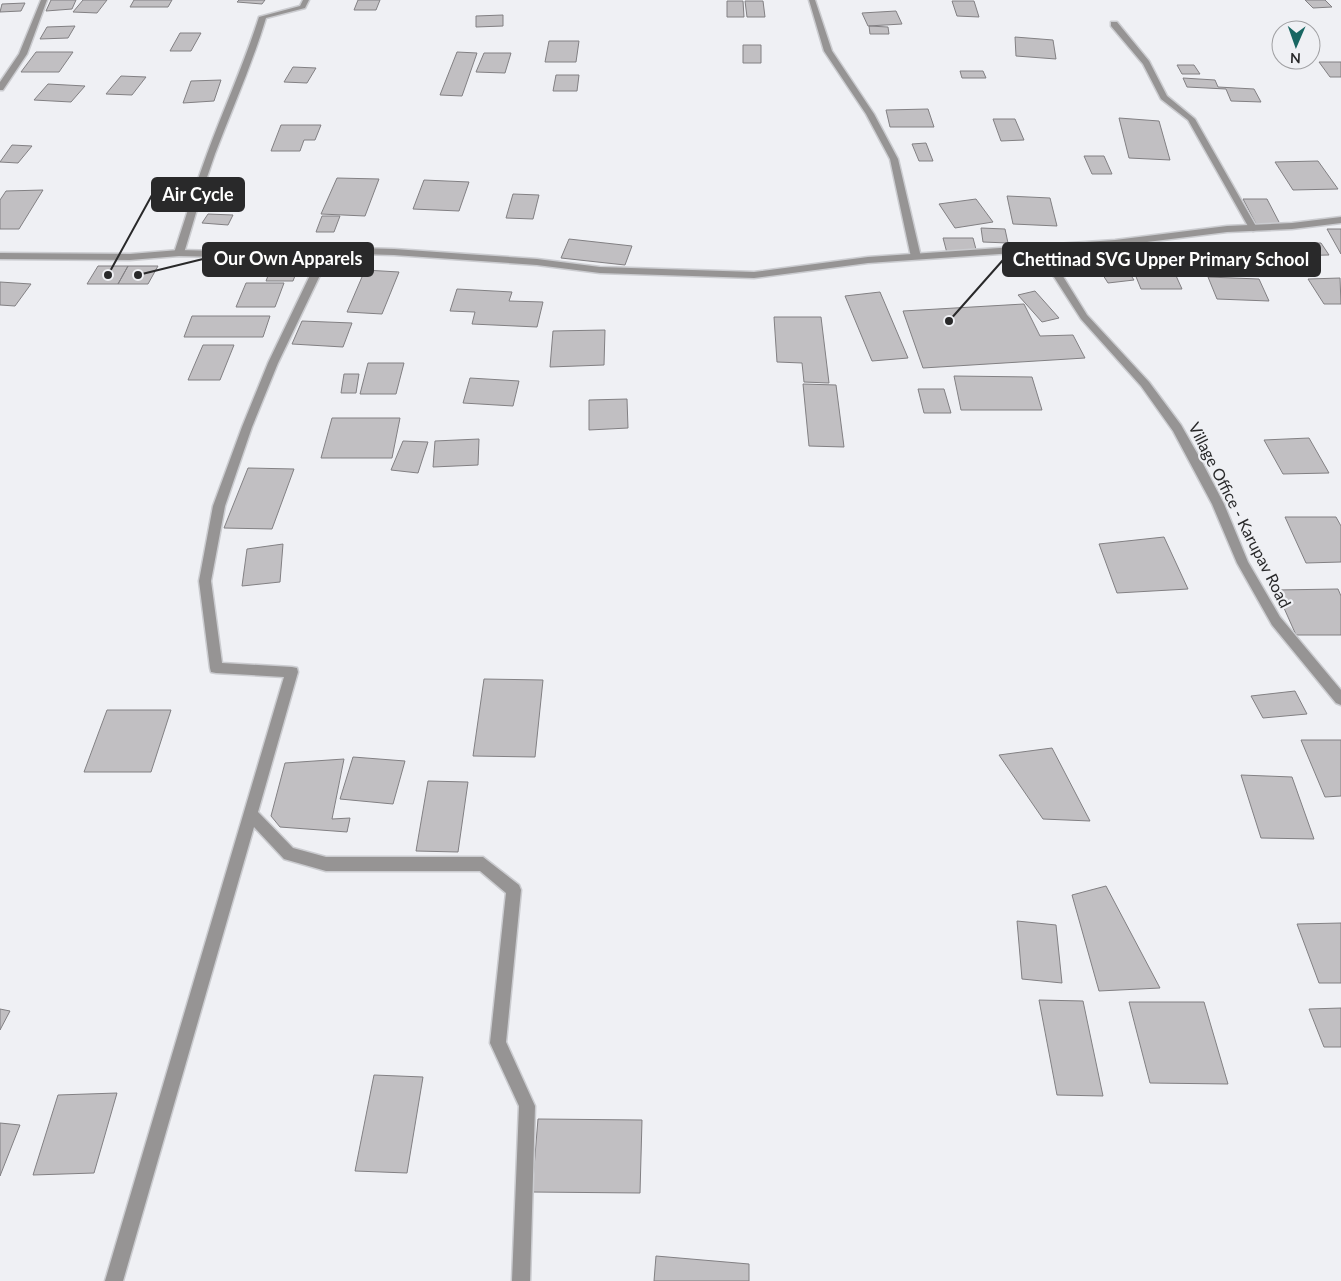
<svg xmlns="http://www.w3.org/2000/svg" width="1341" height="1281" font-family="Lato,sans-serif">
<style>
.building{fill:#c1bfc2;stroke:#828083}
.lines{fill:none;stroke-linecap:round;stroke-linejoin:round}
.minor-casing{stroke:#cbccd0;stroke-width:3}
.tertiary-casing{stroke:#cbccd0;stroke-width:3}
.minor{fill:#969494;fill-rule:evenodd}
.tertiary{fill:#969494;fill-rule:evenodd}
.labels{text-anchor:middle;stroke-width:4.5;stroke-linejoin:round;paint-order:stroke}
.street-label{font-size:16px;fill:#29292a;stroke:#eff0f4}
.leader{fill:none;stroke:#29292a;stroke-width:2}
.callout-dot{fill:#29292a;stroke:#eff0f4;stroke-width:2}
.callout{fill:#29292a;stroke:#29292a;stroke-width:2}
.callout-label{font-size:18px;text-anchor:middle;font-weight:bold;fill:#fff}
</style>
<rect width="100%" height="100%" fill="#eff0f4"/>
<path class="building" d="M51,0H76L72,9L46,11Z
M83,0H107L97,13L73,12Z
M134,0H172L168,7H130Z
M239,0H265L262,4L237,2Z
M358,0H380L376,10H354Z
M1305,0H1325L1332,7L1313,8Z
M727,1H743L744,17H727Z
M745,1H763L765,17H747Z
M952,1H974L979,17L957,16Z
M25,3L21,11L0,12L2,4Z
M896,11L902,24L868,26L862,13Z
M503,15V26L476,27V16Z
M75,26L68,38L40,39L47,27Z
M869,26L888,27L889,34H870Z
M180,33H201L191,51H170Z
M1015,37L1053,40L1056,59L1016,56Z
M549,41H579L576,62H545Z
M743,45H761V63H743Z
M36,52H73L59,72H21Z
M457,52L477,53L462,96L440,95Z
M484,53H511L505,73L476,72Z
M1319,62H1341V77H1330Z
M1177,65H1194L1200,74H1182Z
M293,67L316,68L307,83L284,82Z
M960,71H983L986,78H962Z
M556,75H579L577,91H553Z
M121,76L146,77L132,95L106,94Z
M1183,78L1215,80L1218,87L1254,89L1261,102L1231,101L1226,89L1187,87Z
M221,80L214,101L183,103L191,81Z
M48,84L85,86L71,102L34,100Z
M928,109L934,127H890L886,110Z
M1119,118L1159,121L1170,160L1129,158Z
M993,119H1015L1024,140L1001,141Z
M281,125H321L315,140H304L300,151H271Z
M926,143L933,161H919L912,144Z
M12,145L32,146L18,163L0,162Z
M1084,156H1104L1112,174H1092Z
M1318,161L1338,189L1293,190L1275,162Z
M337,178L379,179L365,216L321,214Z
M424,180L469,182L459,211L413,209Z
M43,190L19,229H0V200L6,191Z
M513,194L539,195L533,219L506,218Z
M1007,196L1050,198L1057,226L1013,224Z
M976,199L993,222L955,228L939,204Z
M1243,199H1267L1280,224H1256Z
M208,214L233,215L228,225L202,223Z
M322,216H340L334,232H316Z
M981,228L1005,229L1008,243L983,242Z
M1327,229H1341V254Z
M943,238H973L977,253H947Z
M569,239L632,246L625,265L561,258Z
M1272,243H1321L1329,255L1280,256Z
M1128,257L1168,258L1182,289H1141Z
M1119,258L1134,280L1108,283L1094,261Z
M98,266H128L118,284H87Z
M128,266H158L148,284H118Z
M271,268H298L293,281H266Z
M365,270L399,272L382,314L347,312Z
M1208,277L1259,279L1269,301L1217,299Z
M1340,278L1341,304H1324L1308,279Z
M0,282L31,284L15,306L0,305Z
M246,283H284L275,307H236Z
M457,289L512,292L509,301L543,302L537,327L472,324L475,312L450,311Z
M1035,291L1059,318L1042,322L1018,295Z
M880,292L908,358L872,361L845,296Z
M1024,304L1040,336L1073,335L1085,358L923,368L903,311Z
M192,316H270L263,337H184Z
M774,317H821L829,383L804,382L802,363L777,362Z
M302,321L352,323L343,347L292,344Z
M605,330L604,365L550,367L553,331Z
M203,345H234L220,380H188Z
M368,363H404L396,394H360Z
M344,374H359L356,393H341Z
M954,376L1032,377L1042,410H961Z
M470,378L519,381L513,406L463,403Z
M803,384L836,385L844,447L809,446Z
M918,389H944L951,413H924Z
M627,399L628,428L589,430V400Z
M332,418H400L392,458H321Z
M1309,438L1329,473L1283,474L1264,440Z
M479,439L478,465L433,467L435,441Z
M403,441L428,442L418,473L391,470Z
M248,468L294,469L272,529L224,528Z
M1285,517H1336L1341,526V562L1306,563Z
M1164,537L1188,589L1117,593L1099,544Z
M283,544L280,582L242,586L247,549Z
M1338,589L1341,596V635H1296L1276,590Z
M484,679L543,680L535,757L473,756Z
M1295,691L1307,714L1263,718L1251,696Z
M107,710H171L151,772H84Z
M1301,740H1341V796L1325,797Z
M1052,748L1090,821L1043,819L999,755Z
M353,757L405,761L393,804L340,799Z
M344,759L332,819L350,818L347,832L280,827L271,816L285,763Z
M1241,775L1292,777L1314,839L1261,838Z
M428,781L468,782L458,852L416,851Z
M1106,886L1160,988L1099,991L1072,895Z
M1017,921L1056,925L1062,983L1022,979Z
M1341,923V983H1319L1297,924Z
M1039,1000L1083,1001L1103,1096L1057,1095Z
M1129,1002H1204L1228,1084L1150,1083Z
M1341,1008V1047H1324L1309,1009Z
M0,1009L10,1011L0,1030Z
M374,1075L423,1077L407,1173L355,1171Z
M117,1093L94,1173L33,1175L58,1095Z
M538,1119L642,1120L640,1193L532,1192Z
M0,1123L20,1125L0,1176Z
M656,1256L749,1264V1281H654Z"/>
<g class="lines">
<defs>
<path id="minor" d="M41,0H47L27,54L3,90H0V82L19,54Z
M303,0H309L305,8L266,18C252,65 232,109 215,154C203,187 194,220 184,253L182,255H176L174,253C185,220 195,186 207,154C224,108 244,64 259,17L300,6Z
M809,0H815L832,51L874,114L898,159L921,257L919,259H913L911,257L890,159L866,114L824,51Z
M1111,22H1117L1149,61L1167,96L1195,119L1257,228L1256,230L1253,231L1249,228L1188,120L1161,99L1143,64L1111,26Z
M1041,246L1046,249L1087,315L1149,382L1181,425L1201,460L1224,504L1248,562L1280,617L1341,690V705L1336,703L1272,625L1237,563L1212,504L1173,431L1141,386L1081,319L1036,249Z
M323,247L328,250L323,269L278,363L252,427L225,506L211,581L222,663L292,667L297,668L298,672L258,812L293,848L326,857H483L519,885L521,890L506,1042L535,1106L530,1281H512L519,1106L490,1043L506,893L480,871H326L284,859L254,827L123,1281H105L284,677L216,673L211,672L210,668L199,581L213,506L242,427L268,363L313,269L318,250Z"/>
<path id="tertiary" d="M1341,217V223L1292,229L1227,232L1115,246L868,263L754,278L600,273L537,265L394,255L323,253L220,257L179,256L130,260L0,259V253L130,254L179,250L220,251L323,247L394,249L537,259L600,267L754,272L868,257L1115,240L1227,226L1292,223Z"/>
</defs>
<use href="#minor" class="minor-casing"/>
<use href="#tertiary" class="tertiary-casing"/>
<use href="#minor" class="minor"/>
<use href="#tertiary" class="tertiary"/>
</g>
<g class="labels">
<g class="street-label">
<text transform="translate(1240 515) rotate(63)" y="6">Village Office - Karupav Road</text>
</g>
</g>
<path class="leader" d="M108 275L152 195M138 275L203 259M949 321L1003 260"/>
<g class="callout-dot">
<circle cx="108" cy="275" r="5"/>
<circle cx="138" cy="275" r="5"/>
<circle cx="949" cy="321" r="5"/>
</g>
<g class="callout">
<rect x="152" y="178" width="92" height="33" rx="5"/>
<rect x="203" y="243" width="170" height="33" rx="5"/>
<rect x="1003" y="243" width="317" height="33" rx="5"/>
</g>
<g class="callout-label">
<text x="198" y="201">Air Cycle</text>
<text x="288" y="265">Our Own Apparels</text>
<text x="1161" y="266">Chettinad SVG Upper Primary School</text>
</g>
<g transform="translate(1296 45) rotate(182)"><circle r="24" fill="#eff0f4" stroke="#a0a0a3"/>
<path d="M0-4L9 19L0 12L-9 19Z" fill="#186662"/>
<text y="-8" font-size="14" font-weight="bold" text-anchor="middle" fill="#29292a">N</text>
</g>
</svg>
